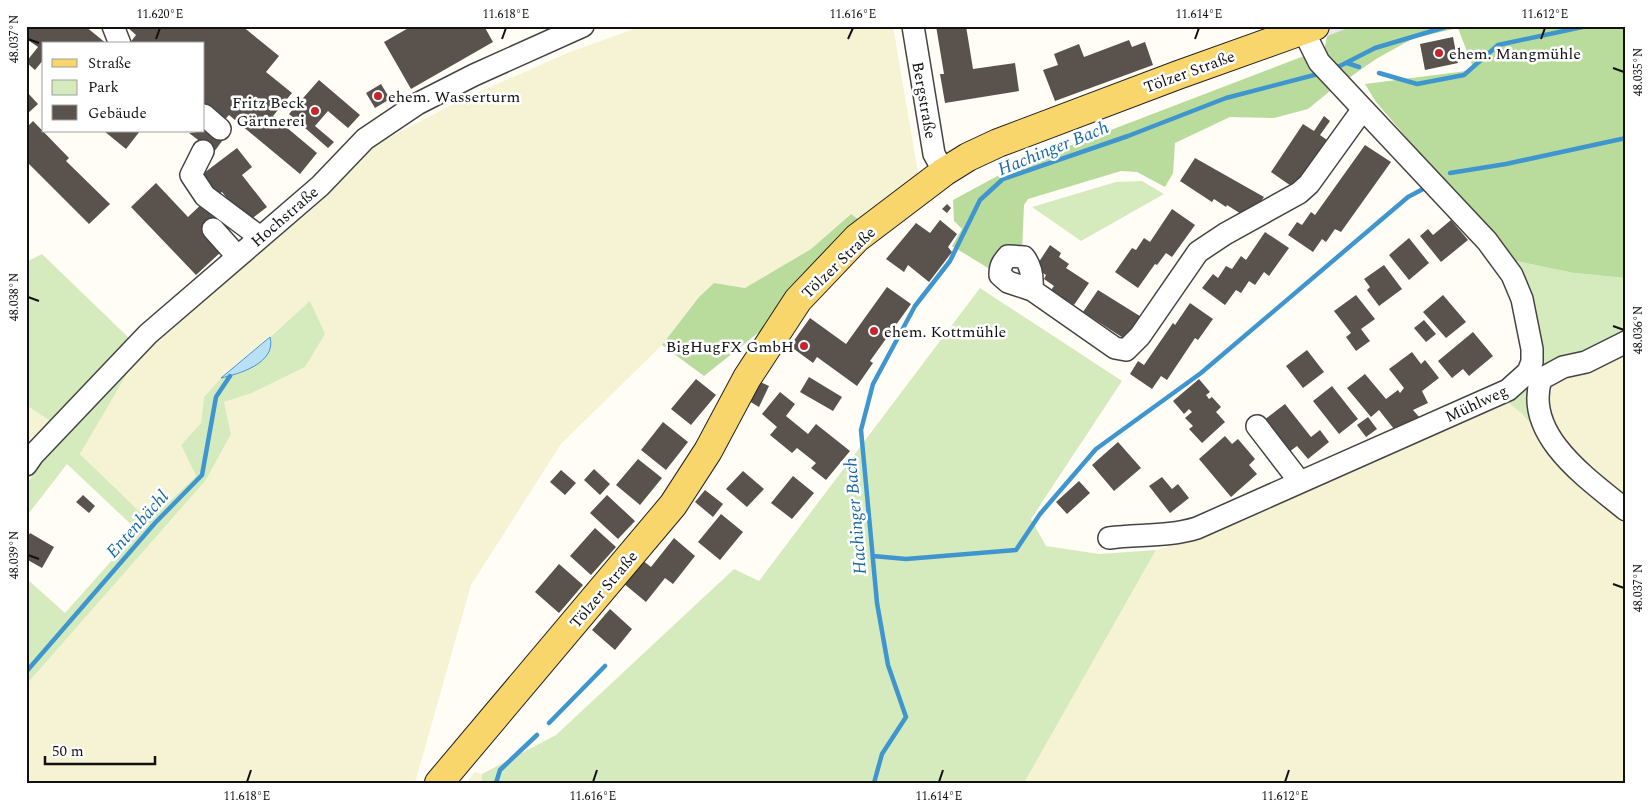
<svg xmlns="http://www.w3.org/2000/svg" width="1652" height="809" font-family="Spectral,serif">
<style>
.industrial{fill:#eee6ef}
.farmland{fill:#f6f3d4}
.green{fill:#d5ebbd}
.forest{fill:#b9dc9c}
.water{fill:#b9e0f7;stroke:#3f96cf}
.lines{fill:none;stroke-linecap:round;stroke-linejoin:round}
.stream{stroke:#3f96cf;stroke-width:4.5}
.building{fill:#5a524d}
.minor-casing{stroke:#444;stroke-width:24}
.major-casing{stroke:#222;stroke-width:30}
.minor{stroke:#fff;stroke-width:21}
.major{stroke:#f9d66b;stroke-width:28}
.ticks{fill:none;stroke:#111;stroke-width:2}
.poi-dot{fill:#c4262e;stroke:#fff;stroke-width:2}
.labels{text-anchor:middle;stroke-width:5;stroke-linejoin:round;paint-order:stroke}
.poi-label{font-size:16px;fill:#111;stroke:#fff;text-anchor:start}
.street-label{font-size:16px;fill:#111;stroke:#fff}
.water-label{font-size:18px;font-style:italic;fill:#1768a6;stroke:#fff}
.neatline{fill:none;stroke:#111;stroke-width:2}
.ticks-label{font-size:12px;text-anchor:middle;fill:#111}
</style>
<rect width="100%" height="100%" fill="#fffdf5"/>
<path class="industrial" d="M1325,26H1353L1327,36Z"/>
<path class="farmland" d="M642,26H893L918,173L863,223L850,214L811,249L745,288L714,283L699,297L662,345L561,444L471,585L415,783H26V685L206,480L231,434L224,402L252,393L305,367L311,301L221,378L204,397L201,423L181,445L196,476L148,521L80,454L141,350L367,149L465,98L570,52Z
M1626,349V504L1563,445L1548,408L1551,387Z
M1504,399L1521,413L1555,452L1626,517V783H1024L1156,550L1186,541Z
M26,405L52,422L26,452Z
M475,772L482,774V783H466Z"/>
<path class="green" d="M1142,181L1164,194L1081,241L1032,207L1116,182Z
M42,254L130,339L52,422L26,405V262Z
M1511,260L1574,273L1626,278V334L1560,361L1542,364Z
M980,288L1122,381L1031,519L1046,546L1099,554L1156,550L1024,783H482V774L556,735L734,569L759,581Z
M310,301L325,334L305,367L252,393L224,402L231,434L206,480L26,685V578L65,613L138,531L67,464L26,517V485L50,448L141,350L80,454L149,521L196,476L181,445L201,423L204,397L221,378L240,373L263,360L271,342L270,337Z
M1520,388H1531L1546,441L1521,413L1504,399Z"/>
<path class="forest" d="M1353,26H1626V278L1574,273L1511,260L1376,102L1365,84L1474,70L1458,28L1414,38L1376,59L1346,80L1324,51L1327,36Z
M1304,56L1330,91L1308,109L1274,118L1230,117L1175,143L1173,173L1165,187L1137,172L1121,171L1028,199L1024,205L1022,250L993,271L952,246L962,229L954,221L953,200L1014,167Z
M851,214L863,223L763,329L704,376L662,345L699,297L714,283L745,288L811,249Z"/>
<path class="water" d="M270,337C277,363 239,374 221,378Z"/>
<g class="lines">
<path class="stream" d="M1347,63L1359,67
M1334,69L1375,48L1449,26
M1379,73L1417,84L1464,75L1498,45L1587,26
M1450,173L1506,164L1626,138
M873,556L906,559L1016,550L1040,514L1096,449L1201,373L1408,197L1423,189
M26,672L155,523L202,475L216,397L230,376
M549,723L605,666
M496,783L500,770L537,735
M874,783L882,754L906,717L888,665L877,603L861,430L873,384L915,306L950,261L980,200L1003,179L1128,136L1226,98L1322,73"/>
</g>
<path class="building" d="M26,26H85L107,44H44V59L35,70L26,62L38,47L28,40L26,42Z
M126,26H242L279,56L266,72L292,93L273,116L317,153L300,174L229,115L220,125L204,111V44H129L136,35Z
M412,26H484L493,42L411,89L384,42Z
M936,26H966L973,69L1015,63L1019,91L945,103L940,74H944Z
M1453,37L1458,63L1425,70L1420,44Z
M1129,40L1132,47L1145,42L1153,65L1055,101L1043,70L1058,65L1054,54L1079,44L1084,57Z
M319,80L360,115L348,128L328,111L315,126L334,142L328,148L289,114Z
M381,84L390,99L375,108L366,93Z
M26,91L38,104L26,115Z
M1324,116L1330,121L1320,135L1327,140L1294,188L1271,172L1303,124L1314,131Z
M33,121L69,158L66,161L110,204L89,224L26,161V128Z
M204,121L225,137L214,152L189,133L204,131Z
M104,131H140L126,149Z
M1365,145L1391,162L1341,232L1335,229L1326,242L1322,239L1313,252L1288,235L1297,222L1302,225L1311,212L1315,215Z
M237,148L252,167L242,175L267,207L246,223L222,192L211,199L196,179Z
M1195,158L1264,197L1249,219L1227,205L1226,207L1214,199L1212,202L1180,181Z
M156,183L188,217L207,199L221,213L202,231L222,251L196,275L131,207Z
M947,204L951,208L947,213L942,209Z
M1172,209L1195,225L1172,257L1166,253L1157,265L1155,264L1138,288L1115,272L1132,248L1136,250L1144,238L1150,242Z
M940,220L957,234L948,247L952,252L929,282L908,265L904,272L886,259L916,223L930,233Z
M1451,220L1468,240L1441,262L1420,236L1428,229L1433,235Z
M1265,232L1289,248L1269,276L1264,272L1255,285L1249,281L1241,293L1236,290L1225,305L1202,288L1213,274L1218,278L1226,266L1232,269L1241,256L1246,260Z
M1409,238L1429,263L1409,280L1389,255Z
M1050,245L1061,253L1059,257L1069,264L1066,268L1089,283L1074,305L1051,290L1054,286L1044,279L1046,275L1035,268Z
M1384,265L1402,289L1379,306L1367,290L1370,287L1364,279Z
M887,287L911,304L870,361L873,363L857,386L817,357L813,363L790,346L810,318L846,344Z
M1098,290L1143,318L1128,341L1083,312Z
M1356,295L1375,319L1361,329L1370,341L1356,351L1346,337L1351,333L1334,311Z
M1443,295L1466,322L1446,338L1423,312Z
M1190,303L1213,319L1198,340L1195,338L1167,380L1161,376L1152,389L1130,374L1138,361L1144,365L1173,323L1175,325Z
M1424,320L1436,334L1426,342L1414,328Z
M1473,332L1493,356L1469,376L1463,369L1452,378L1438,361Z
M1307,350L1324,372L1303,388L1286,366Z
M1412,352L1421,364L1425,360L1439,378L1422,391L1428,403L1413,410L1420,418L1394,429L1379,410L1371,417L1347,388L1365,374L1386,399L1398,390L1400,393L1404,388L1389,369Z
M809,377L842,397L833,411L800,392Z
M696,379L716,395L691,425L671,409Z
M1199,379L1210,392L1206,395L1209,399L1212,397L1221,407L1216,412L1225,422L1202,443L1189,429L1193,426L1185,418L1192,412L1189,409L1184,414L1173,401Z
M758,381L769,386L759,407L749,401Z
M1332,386L1358,419L1339,434L1313,401Z
M780,392L795,404L786,416L808,434L816,424L850,451L826,480L811,468L816,463L797,448L792,453L770,435L777,427L762,414Z
M1285,404L1311,437L1320,430L1329,442L1308,459L1297,446L1285,455L1260,423Z
M1368,417L1377,429L1366,437L1357,425Z
M663,422L688,442L666,470L641,450Z
M1225,436L1232,444L1238,439L1255,459L1249,465L1257,474L1231,497L1199,459Z
M1118,442L1141,468L1114,491L1092,465Z
M638,459L662,478L640,505L616,485Z
M594,469L610,484L600,495L584,480Z
M561,470L576,483L565,495L550,482Z
M743,471L764,489L747,507L726,489Z
M793,476L814,493L792,519L771,503Z
M1162,477L1172,489L1178,484L1189,498L1170,513L1149,486Z
M1079,481L1090,493L1067,514L1056,502Z
M705,490L723,504L713,517L695,502Z
M83,495L95,506L89,513L76,502Z
M607,495L635,521L618,539L590,513Z
M721,514L743,532L720,560L698,542Z
M595,528L616,547L591,575L570,556Z
M30,533L54,547L42,568L26,559V540Z
M674,538L695,556L673,584L665,578L646,602L623,583L642,560L651,567Z
M559,564L583,585L559,613L535,592Z
M610,609L632,629L615,650L592,630Z"/>
<g class="lines">
<defs>
<path id="minor" d="M113,26L120,44
M913,26L934,154L944,172
M204,115L220,129
M203,151L191,175L205,196L260,237
M213,229L237,256
M1032,290C1033,278 1032,267 1024,257L1008,256C1002,263 1000,266 1000,275L1008,282L1032,290L1115,348L1126,350L1140,336L1198,252L1225,234L1299,193L1309,184L1363,109
M1626,342L1586,362L1563,367L1541,379C1523,435 1588,479 1626,510
M1257,426L1300,482
M26,465L33,455L148,334L320,186L365,139L417,104L474,75L583,26
M1109,538C1139,534 1168,537 1197,528L1508,390L1528,372L1532,362V349L1522,299L1512,275L1487,241L1319,62L1303,30"/>
<path id="major" d="M439,783L673,505L708,451L747,378L798,300L857,238L944,172L968,157L998,143L1178,75L1315,26"/>
</defs>
<use href="#minor" class="minor-casing"/>
<use href="#major" class="major-casing"/>
<use href="#minor" class="minor"/>
<use href="#major" class="major"/>
</g>
<path class="ticks" d="M28,39L39,43M156,39L160,28M502,39L506,28M848,39L853,28M1195,39L1199,28M1541,39L1545,28M1613,68L1624,72M28,297L39,301M1613,326L1624,330M28,555L39,559M1613,584L1624,588M247,782L251,770M593,782L597,770M939,782L943,770M1285,782L1289,770"/>
<g class="poi-dot">
<circle cx="1439" cy="53" r="5"/>
<circle cx="378" cy="96" r="5"/>
<circle cx="315" cy="111" r="5"/>
<circle cx="874" cy="331" r="5"/>
<circle cx="804" cy="346" r="5"/>
</g>
<g class="labels">
<g class="poi-label">
<text x="1449" y="59">ehem. Mangmühle</text>
<text x="388" y="102">ehem. Wasserturm</text>
<text x="305" y="108" text-anchor="end">Fritz Beck<tspan x="305" dy="18">Gärtnerei</tspan></text>
<text x="884" y="337">ehem. Kottmühle</text>
<text x="794" y="352" text-anchor="end">BigHugFX GmbH</text>
</g>
<g class="street-label">
<text transform="translate(1189 71) rotate(-20)" y="6">Tölzer Straße</text>
<text transform="translate(925 100) rotate(80)" y="6">Bergstraße</text>
<text transform="translate(284 216) rotate(-41)" y="6">Hochstraße</text>
<text transform="translate(838 262) rotate(-44)" y="6">Tölzer Straße</text>
<text transform="translate(1476 403) rotate(-25)" y="6">Mühlweg</text>
<text transform="translate(603 589) rotate(-50)" y="6">Tölzer Straße</text>
</g>
<g class="water-label">
<text transform="translate(1053 148) rotate(-22)" y="6">Hachinger Bach</text>
<text transform="translate(855 516) rotate(-95)" y="6">Hachinger Bach</text>
<text transform="translate(137 524) rotate(-48)" y="6">Entenbächl</text>
</g>
</g>
<rect width="1652" height="809" fill="none" stroke="#ffffff" stroke-width="55"/>
<rect x="42" y="42" width="162" height="90" fill="#ffffff" stroke="#a0a0a0"/>
<rect x="52" y="59" width="25" height="8" fill="#f9d66b" stroke="#a0a0a0"/>
<text x="88" y="68" font-size="15" fill="#111111">Straße</text>
<rect x="52" y="80" width="25" height="15" fill="#d5ebbd" stroke="#a0a0a0"/>
<text x="88" y="92" font-size="15" fill="#111111">Park</text>
<rect x="52" y="105" width="25" height="15" fill="#5a524d" stroke="#a0a0a0"/>
<text x="88" y="118" font-size="15" fill="#111111">Gebäude</text>
<path d="M45 756v8h110v-8" fill="none" stroke="#111111" stroke-width="2.5"/>
<text x="52" y="756" font-size="15" fill="#111111" stroke="#ffffff" stroke-width="4" paint-order="stroke">50 m</text>
<rect x="28" y="28" width="1596" height="754" class="neatline"/>
<g class="ticks-label">
<text x="160" y="18">11.620°E</text>
<text x="506" y="18">11.618°E</text>
<text x="853" y="18">11.616°E</text>
<text x="1199" y="18">11.614°E</text>
<text x="1545" y="18">11.612°E</text>
<text transform="translate(14 39) rotate(-90)" y="4">48.037°N</text>
<text transform="translate(1638 72) rotate(-90)" y="4">48.035°N</text>
<text transform="translate(14 297) rotate(-90)" y="4">48.038°N</text>
<text transform="translate(1638 330) rotate(-90)" y="4">48.036°N</text>
<text transform="translate(14 555) rotate(-90)" y="4">48.039°N</text>
<text transform="translate(1638 588) rotate(-90)" y="4">48.037°N</text>
<text x="247" y="800">11.618°E</text>
<text x="593" y="800">11.616°E</text>
<text x="939" y="800">11.614°E</text>
<text x="1285" y="800">11.612°E</text>
</g>
</svg>
